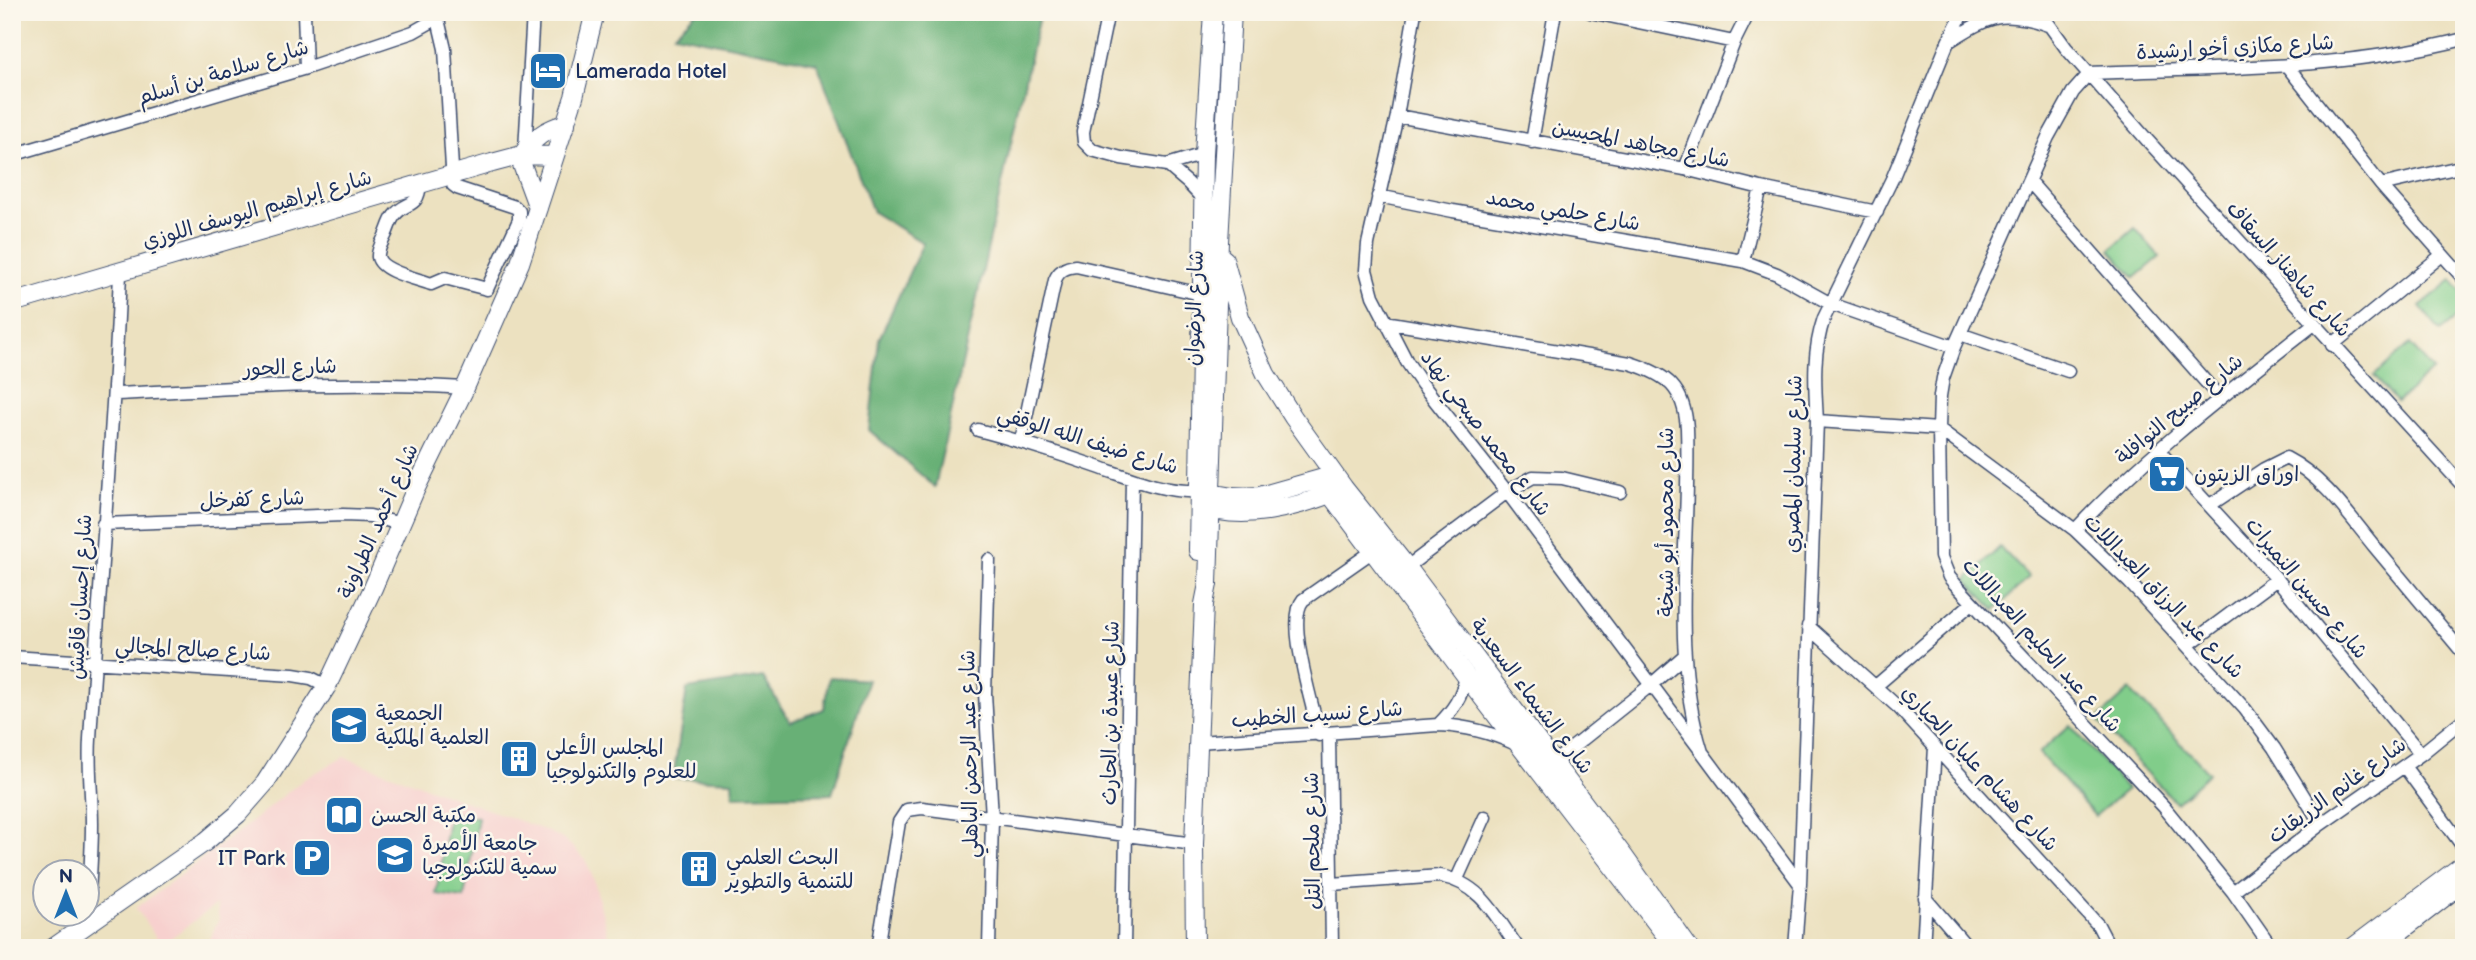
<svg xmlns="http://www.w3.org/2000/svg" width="2476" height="960" font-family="'Balsamiq Sans','Playpen Sans Arabic',sans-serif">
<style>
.built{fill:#f7d0ce}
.green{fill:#81cd8a;stroke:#4e7e74;stroke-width:2}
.forest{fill:#68b076;stroke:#42706a;stroke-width:2}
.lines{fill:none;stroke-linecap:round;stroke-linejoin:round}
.street-casing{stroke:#3a4a6d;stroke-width:15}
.secondary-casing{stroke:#3a4a6d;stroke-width:20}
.street{stroke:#fff;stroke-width:12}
.secondary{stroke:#fff;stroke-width:18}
.labels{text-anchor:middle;stroke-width:5;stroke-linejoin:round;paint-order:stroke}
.street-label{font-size:21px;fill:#1b2f5e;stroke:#fbf7ec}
.poi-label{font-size:21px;fill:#1b2f5e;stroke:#fbf7ec;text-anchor:start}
</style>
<rect width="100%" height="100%" fill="#fbf7ec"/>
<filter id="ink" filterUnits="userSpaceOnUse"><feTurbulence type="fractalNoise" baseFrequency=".0143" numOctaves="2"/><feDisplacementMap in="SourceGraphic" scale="14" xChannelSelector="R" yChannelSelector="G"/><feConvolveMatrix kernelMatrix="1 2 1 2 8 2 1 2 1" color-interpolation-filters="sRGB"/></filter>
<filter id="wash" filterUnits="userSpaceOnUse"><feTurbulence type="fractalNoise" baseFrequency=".00686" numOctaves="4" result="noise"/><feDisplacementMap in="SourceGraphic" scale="28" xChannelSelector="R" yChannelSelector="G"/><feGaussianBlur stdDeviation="1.57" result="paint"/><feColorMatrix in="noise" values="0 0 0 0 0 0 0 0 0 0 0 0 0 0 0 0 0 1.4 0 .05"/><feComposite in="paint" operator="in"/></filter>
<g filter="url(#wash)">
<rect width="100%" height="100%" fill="#ece1c0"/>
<path class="built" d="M344,757L547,831L566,841L585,859L594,880L611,948H206L219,919L216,905L161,945L136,908L251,822L304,779Z"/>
<path class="green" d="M2135,228L2160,257L2135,278L2110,250Z
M2452,280L2464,295V312L2440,331L2420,306Z
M2410,344L2433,370L2397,402L2374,376Z
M2000,547L2029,577L1995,610L1966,580Z
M2130,690L2209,773L2176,803L2097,720Z
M2070,725L2127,789L2095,816L2039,753Z
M449,813L478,817L464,898L436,894Z"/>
<path class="forest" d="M696,12H855L878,17L888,12H1040L935,487L869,430L879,339L923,243L873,212L817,63L674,34Z
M763,677L790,722L824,709L829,677L868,680L832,794L733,796L732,781L673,778L687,689Z"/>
</g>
<g filter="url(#ink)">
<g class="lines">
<defs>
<path id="street" d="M304,12L306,68
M1108,12L1083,132L1084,142L1092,150L1121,158L1167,165L1204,154
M1415,12L1397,116L1368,244L1366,270L1373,296L1407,362L1422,384L1507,492L1702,752
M1590,12L1734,42
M2040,12L2066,48L2148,141L2464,487
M1948,42C1988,17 2001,8 2048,25
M2287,66L2381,185L2464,279
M2090,73L2073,92L2048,137L1954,347L1943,378L1940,396L1939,429L1941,557L1949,577L1955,584L2164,807L2233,892L2272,948
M2090,73C2215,68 2342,70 2464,39
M1397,116L1685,169L1761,188L1877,212
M1532,142L1555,12
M525,150L533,12
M12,155L306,68L413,32L429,23L437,12
M1167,165L1188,183L1203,199
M1685,169L1734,42L1749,12
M2029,181L2220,398
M420,184C418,210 406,200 394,216C390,221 388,230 385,236C382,242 377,251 378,257C381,272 419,279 431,284L445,278L487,289L519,220V211L515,207L457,188L453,185L445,49L437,15
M2381,185L2464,166
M1378,196L1453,211L1743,261L1777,274L1831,304L1954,347
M1743,261L1761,188
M1385,322L1630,363C1668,375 1684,388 1687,428C1691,536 1669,648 1702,752L1800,884
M1960,334L2068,371
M2332,345L2442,255
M116,394C232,388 349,380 465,388
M1817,421L1939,429L2075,530L2129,582L2245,709L2274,748L2321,824
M978,430C1017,440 1054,452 1092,465C1125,476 1163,493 1197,491
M1021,441L1055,280C1059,270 1066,267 1076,266L1201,294
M2159,451L2277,579L2421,754
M2210,505L2264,469L2286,458C2323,477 2348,514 2374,546C2404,582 2434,618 2464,654
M103,524L343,515L370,516L401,524
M2075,530C2147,453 2232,389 2314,324
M1407,567L1507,492L1533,477L1562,478L1620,492
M1808,626L1899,708L2098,925L2110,948
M2188,645L2277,579
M12,657L293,675L311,678L327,686
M1877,685L1972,603
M1438,725C1453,710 1462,697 1466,676
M1329,734L1332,948
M1319,735C1314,707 1285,621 1303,600L1373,551
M1198,742L1438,725C1467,726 1490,732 1516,744
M1553,763L1652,684L1684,656
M2404,766L2464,848
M1457,879L1485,817
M1332,884L1440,876C1482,884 1495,916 1518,948
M2233,892L2321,824L2421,754L2464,719
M1925,898L1968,948
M87,924C89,891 92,857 92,824C92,795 88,767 90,739C99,583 114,428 120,273
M878,948L899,822L907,810L922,808L1194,844
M989,948L992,818L985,693L989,560
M1124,948L1132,479
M1669,948L1682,938
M1795,948L1800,884L1817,421C1815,386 1812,353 1824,318L1893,177L1948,42L1963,12
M1923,948L1935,747"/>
<path id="secondary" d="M522,155C534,138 545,129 566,124
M521,162L538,208
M1224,259L1240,317L1266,374L1293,417L1344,488L1407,567L1625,858L1689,948
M12,303L492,163L522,155L554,156
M1323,479L1330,494L1466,676L1667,937
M1198,491L1233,497L1260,496L1331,476
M1200,505C1241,523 1300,507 1339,490
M1198,551L1204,154L1213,12
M53,948L205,842L238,814L265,783L327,686L373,588L416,488L465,388L520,263L574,97L595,12
M1195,948L1194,844L1204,604L1208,584L1219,242L1232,12
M2352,948L2464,864
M2379,948L2464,882"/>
</defs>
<use href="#street" class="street-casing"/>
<use href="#secondary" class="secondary-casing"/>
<use href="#street" class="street"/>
<use href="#secondary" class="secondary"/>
</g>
</g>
<defs>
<symbol id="hotel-square" viewBox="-11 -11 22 22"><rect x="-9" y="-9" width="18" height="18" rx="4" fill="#1f6fb2" stroke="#fbf7ec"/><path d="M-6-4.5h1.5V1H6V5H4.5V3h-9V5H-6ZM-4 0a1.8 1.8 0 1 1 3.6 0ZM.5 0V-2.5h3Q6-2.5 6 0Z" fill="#fff"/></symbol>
<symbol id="supermarket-square" viewBox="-11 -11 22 22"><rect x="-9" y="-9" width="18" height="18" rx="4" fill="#1f6fb2" stroke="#fbf7ec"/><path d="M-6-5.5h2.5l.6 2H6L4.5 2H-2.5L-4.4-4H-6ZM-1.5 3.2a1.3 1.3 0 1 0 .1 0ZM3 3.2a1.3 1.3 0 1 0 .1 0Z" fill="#fff"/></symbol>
<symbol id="university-square" viewBox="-11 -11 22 22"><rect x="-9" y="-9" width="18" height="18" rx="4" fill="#1f6fb2" stroke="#fbf7ec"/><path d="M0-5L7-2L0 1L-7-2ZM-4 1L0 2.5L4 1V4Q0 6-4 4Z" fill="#fff"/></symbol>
<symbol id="building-square" viewBox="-11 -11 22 22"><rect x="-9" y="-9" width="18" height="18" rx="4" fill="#1f6fb2" stroke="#fbf7ec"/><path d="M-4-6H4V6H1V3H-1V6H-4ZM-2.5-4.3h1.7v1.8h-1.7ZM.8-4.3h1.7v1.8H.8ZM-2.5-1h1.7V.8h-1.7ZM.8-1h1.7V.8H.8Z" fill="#fff"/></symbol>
<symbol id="library-square" viewBox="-11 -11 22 22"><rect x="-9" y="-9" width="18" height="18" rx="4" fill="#1f6fb2" stroke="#fbf7ec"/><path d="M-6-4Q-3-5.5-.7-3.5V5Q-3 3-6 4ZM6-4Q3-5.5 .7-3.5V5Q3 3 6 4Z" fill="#fff"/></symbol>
<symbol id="parking-square" viewBox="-11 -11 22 22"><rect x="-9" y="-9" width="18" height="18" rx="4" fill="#1f6fb2" stroke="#fbf7ec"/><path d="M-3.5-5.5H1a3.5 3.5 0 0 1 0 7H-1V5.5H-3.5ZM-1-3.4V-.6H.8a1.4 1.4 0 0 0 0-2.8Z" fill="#fff"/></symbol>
</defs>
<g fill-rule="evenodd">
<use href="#hotel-square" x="526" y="49" width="44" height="44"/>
<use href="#supermarket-square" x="2145" y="452" width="44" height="44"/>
<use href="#university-square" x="327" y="703" width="44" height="44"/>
<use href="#building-square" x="497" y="737" width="44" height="44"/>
<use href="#library-square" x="322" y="793" width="44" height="44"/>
<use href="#university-square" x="373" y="833" width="44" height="44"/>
<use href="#parking-square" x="290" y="836" width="44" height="44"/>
<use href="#building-square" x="677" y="847" width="44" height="44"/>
</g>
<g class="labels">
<g class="street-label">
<text transform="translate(2235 47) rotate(-3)" y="7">شارع مكازي أخو ارشيدة</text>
<text transform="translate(223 72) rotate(-17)" y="7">شارع سلامة بن أسلم</text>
<text transform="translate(1641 143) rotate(11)" y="7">شارع مجاهد المحيسن</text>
<text transform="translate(257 209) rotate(-16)" y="7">شارع إبراهيم اليوسف اللوزي</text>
<text transform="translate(1563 210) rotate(10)" y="7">شارع حلمي محمد</text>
<text transform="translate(2289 269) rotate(48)" y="7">شارع شاهناز السقاف</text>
<text transform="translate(1194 308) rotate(-88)" y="7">شارع الرضوان</text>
<text transform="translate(290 367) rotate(-2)" y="7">شارع الحور</text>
<text transform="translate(2179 409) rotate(-40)" y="7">شارع صبيح النوافلة</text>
<text transform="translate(1486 433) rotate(53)" y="7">شارع محمد صبحي نهاد</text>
<text transform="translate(1088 440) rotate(17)" y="7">شارع ضيف الله الوقفي</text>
<text transform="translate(1793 464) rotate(-89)" y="7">شارع سليمان المصري</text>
<text transform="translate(252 499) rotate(-2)" y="7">شارع كفرخل</text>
<text transform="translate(378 521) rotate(-66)" y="7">شارع أحمد الطراونة</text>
<text transform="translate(1666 522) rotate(-90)" y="7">شارع محمود أبو شيخة</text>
<text transform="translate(2307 588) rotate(50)" y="7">شارع حسين النميرات</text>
<text transform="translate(2164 596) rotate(46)" y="7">شارع عبد الرزاق العبداللات</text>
<text transform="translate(80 597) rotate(-87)" y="7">شارع إحسان قاقيش</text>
<text transform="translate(2042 645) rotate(48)" y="7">شارع عبد الحليم العبداللات</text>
<text transform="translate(193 649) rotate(3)" y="7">شارع صالح المجالي</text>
<text transform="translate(1532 696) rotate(53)" y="7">شارع الشيماء السعدية</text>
<text transform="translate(1110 713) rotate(-89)" y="7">شارع عبيدة بن الحارث</text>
<text transform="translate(1317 714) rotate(-4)" y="7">شارع نسيب الخطيب</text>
<text transform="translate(969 754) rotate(-91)" y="7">شارع عبد الرحمن الباهلي</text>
<text transform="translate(1980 768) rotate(47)" y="7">شارع هشام عليان الحياري</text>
<text transform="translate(2337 790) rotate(-36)" y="7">شارع غانم الزريقات</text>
<text transform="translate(1312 841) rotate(-91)" y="7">شارع ملحم التل</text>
</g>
<g class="poi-label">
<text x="575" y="78">Lamerada Hotel</text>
<text x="2194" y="481">اوراق الزيتون</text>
<text x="376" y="720">الجمعية<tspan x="376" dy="24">العلمية الملكية</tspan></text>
<text x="546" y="754">المجلس الأعلى<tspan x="546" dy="24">للعلوم والتكنولوجيا</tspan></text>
<text x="371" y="822">مكتبة الحسن</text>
<text x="422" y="850">جامعة الأميرة<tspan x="422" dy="24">سمية للتكنولوجيا</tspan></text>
<text x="726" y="864">البحث العلمي<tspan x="726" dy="24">للتنمية والتطوير</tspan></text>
<text x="285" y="865" text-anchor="end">IT Park</text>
</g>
</g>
<rect width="2476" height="960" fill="none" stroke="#fbf7ec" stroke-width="42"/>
<g transform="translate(66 893)"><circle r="33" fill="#fbf7ec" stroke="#a1a7b3" stroke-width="2"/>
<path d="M0-5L12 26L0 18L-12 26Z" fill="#1f6fb2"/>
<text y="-10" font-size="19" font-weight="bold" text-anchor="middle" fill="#1b2f5e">N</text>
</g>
</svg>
